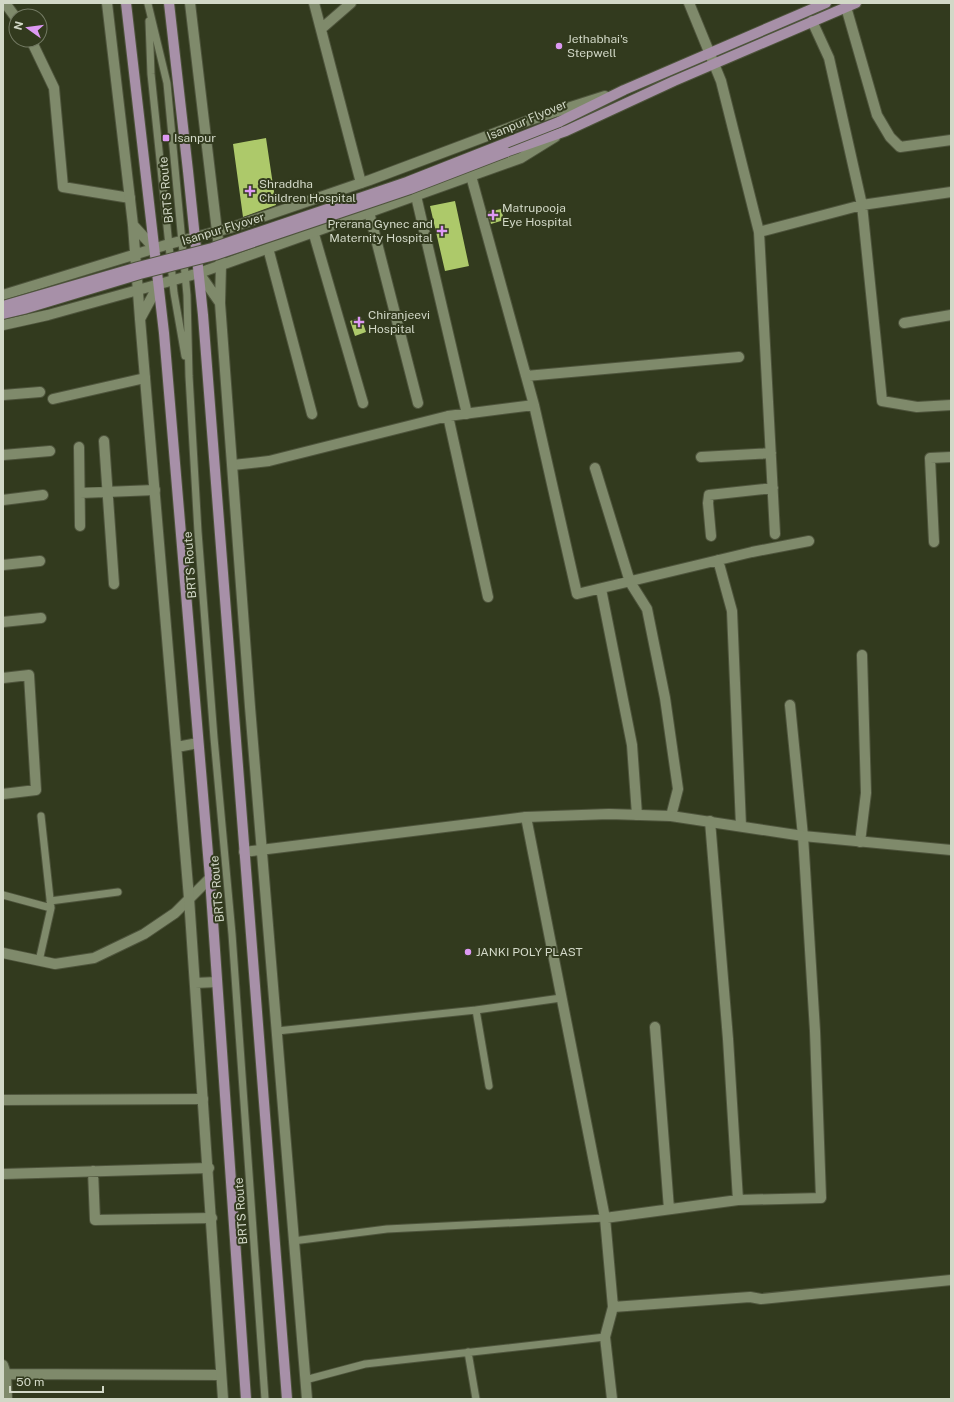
<svg xmlns="http://www.w3.org/2000/svg" width="954" height="1402" font-family="'Public Sans',sans-serif">
<style>
.building{fill:#adc96a}
.lines{fill:none;stroke-linecap:round;stroke-linejoin:round}
.service-casing{stroke:#4e543c;stroke-width:9}
.minor-casing{stroke:#4e543c;stroke-width:12}
.tertiary-casing{stroke:#4e543c;stroke-width:12}
.primary-casing{stroke:#4e543c;stroke-width:12}
.service{stroke:#7f8a6b;stroke-width:7}
.minor{stroke:#7f8a6b;stroke-width:10}
.tertiary{stroke:#7f8a6b;stroke-width:10}
.primary{stroke:#a790a8;stroke-width:10}
.primary-bridge-casing{stroke:#4e543c;stroke-width:12;stroke-linecap:butt}
.primary-bridge{stroke:#a790a8;stroke-width:10}
.poi-dot{fill:#dd99f3;stroke:#323a1e;stroke-width:1.5}
.labels{text-anchor:middle;stroke-width:4;stroke-linejoin:round;paint-order:stroke}
.poi-label{font-size:12px;fill:#d2d8c7;stroke:#323a1e;text-anchor:start}
.street-label{font-size:12px;fill:#d2d8c7;stroke:#323a1e}
</style>
<rect width="100%" height="100%" fill="#323a1e"/>
<path class="building" d="M266,138L276,205L243,217L233,144Z
M455,201L469,266L445,271L430,206Z
M501,209L504,220L491,224L488,212Z
M361,317L366,332L355,336L350,321Z"/>
<g class="lines">
<defs>
<path id="service" d="M148,4L167,83L187,295L189,376L198,532L214,738L232,934L265,1399
M149,21L151,74L174,293L185,356
M3,895L51,908
M50,901L118,892
M39,961L51,908L41,816
M476,1010L561,998
M277,1031L476,1010L489,1086
M293,1241L387,1229L605,1218
M468,1352L476,1399
M305,1380L365,1364L605,1337"/>
<path id="minor" d="M5,3L16,18
M314,3L361,183
M689,3L721,81L759,232L862,205L951,192
M846,7L877,115L890,137L900,147L951,140
M812,21L829,58L862,205L882,401L917,407L951,405
M321,29L351,3
M31,40L54,88L63,187L130,198
M416,196L467,414
M369,212L418,403
M313,231L363,403
M759,232L775,534
M268,248L312,414
M904,323L951,315
M526,376L739,357
M3,395L40,392
M53,399L145,378
M534,405L577,594L752,552L809,541
M448,416L488,597
M104,441L114,584
M79,447L80,526
M3,455L50,451
M701,457L771,453
M233,465L269,461L448,416L534,405L471,176
M595,468L630,582L647,609L665,698L678,789L671,816
M80,493L155,490
M3,500L43,495
M711,536L708,503L709,495L773,488
M934,542L930,458L951,457
M718,560L732,611L741,826
M3,565L40,561
M601,589L632,745L637,815
M3,622L41,618
M3,678L29,675L36,790L3,794
M526,817L605,1218L613,1307L605,1337L612,1399
M710,821L728,1039L738,1200L821,1198L815,1031L803,836L790,705
M860,842L866,793L862,655
M3,953L55,964L94,958L144,934L175,913L210,878
M655,1027L669,1209
M3,1100L203,1099
M93,1171L95,1220L212,1218
M3,1174L209,1168
M605,1218L738,1200
M613,1307L750,1297L761,1299L951,1280
M3,1365L6,1374L7,1399
M3,1374L221,1375"/>
<path id="tertiary" d="M107,3L133,225L155,249
M190,3L221,265L220,303
M133,225L140,319
M199,273L220,303L250,707L307,1399
M159,284L140,319L189,898L223,1399
M3,295L169,244L230,228L370,180L527,121L605,96
M3,325L48,315L199,273L521,158L555,137
M177,747L198,743
M244,852L526,817L609,814L671,816L803,836L951,850
M195,983L217,982"/>
<path id="primary" d="M126,3L164,333L210,878L246,1399
M169,3L188,171L203,315L287,1399
M559,122L624,90L826,3
M506,152L566,131L674,81L856,3"/>
</defs>
<use href="#service" class="service-casing"/>
<use href="#minor" class="minor-casing"/>
<use href="#tertiary" class="tertiary-casing"/>
<use href="#primary" class="primary-casing"/>
<use href="#service" class="service"/>
<use href="#minor" class="minor"/>
<use href="#tertiary" class="tertiary"/>
<use href="#primary" class="primary"/>
<defs>
<path id="primary-bridge" d="M3,306L138,267L212,248L407,182L559,122
M3,314L24,309L140,274L215,255L410,189L506,152"/>
</defs>
<use href="#primary-bridge" class="primary-bridge-casing"/>
<use href="#primary-bridge" class="primary-bridge"/>
</g>
<g class="poi-dot">
<circle cx="559" cy="46" r="4"/>
<rect x="162" y="134" width="8" height="8" rx="2"/>
<path d="M248 185h4v4h4v4h-4v4h-4v-4h-4v-4h4z"/>
<path d="M491 209h4v4h4v4h-4v4h-4v-4h-4v-4h4z"/>
<path d="M440 225h4v4h4v4h-4v4h-4v-4h-4v-4h4z"/>
<path d="M357 316h4v4h4v4h-4v4h-4v-4h-4v-4h4z"/>
<circle cx="468" cy="952" r="4"/>
</g>
<g class="labels">
<g class="poi-label">
<text x="567" y="43">Jethabhai's<tspan x="567" dy="14">Stepwell</tspan></text>
<text x="174" y="142">Isanpur</text>
<text x="259" y="188">Shraddha<tspan x="259" dy="14">Children Hospital</tspan></text>
<text x="502" y="212">Matrupooja<tspan x="502" dy="14">Eye Hospital</tspan></text>
<text x="433" y="228" text-anchor="end">Prerana Gynec and<tspan x="433" dy="14">Maternity Hospital</tspan></text>
<text x="368" y="319">Chiranjeevi<tspan x="368" dy="14">Hospital</tspan></text>
<text x="476" y="956">JANKI POLY PLAST</text>
</g>
<g class="street-label">
<text transform="translate(527 120) rotate(-23)" y="4">Isanpur Flyover</text>
<text transform="translate(166 190) rotate(-95)" y="4">BRTS Route</text>
<text transform="translate(223 229) rotate(-17)" y="4">Isanpur Flyover</text>
<text transform="translate(190 565) rotate(-94)" y="4">BRTS Route</text>
<text transform="translate(217 889) rotate(-95)" y="4">BRTS Route</text>
<text transform="translate(241 1211) rotate(-94)" y="4">BRTS Route</text>
</g>
</g>
<rect width="954" height="1402" fill="none" stroke="#d2d8c7" stroke-width="8"/>
<g transform="translate(28 28) rotate(284)"><circle r="19" fill="#323a1e" stroke="#727962"/>
<path d="M0-3L7 15L0 10L-7 15Z" fill="#dd99f3"/>
<text y="-6" font-size="11" font-weight="bold" text-anchor="middle" fill="#d2d8c7">N</text>
</g>
<path d="M10 1386v6h93v-6" fill="none" stroke="#d2d8c7" stroke-width="2"/>
<text x="16" y="1386" font-size="12" fill="#d2d8c7" stroke="#323a1e" stroke-width="3" paint-order="stroke">50 m</text>
</svg>
